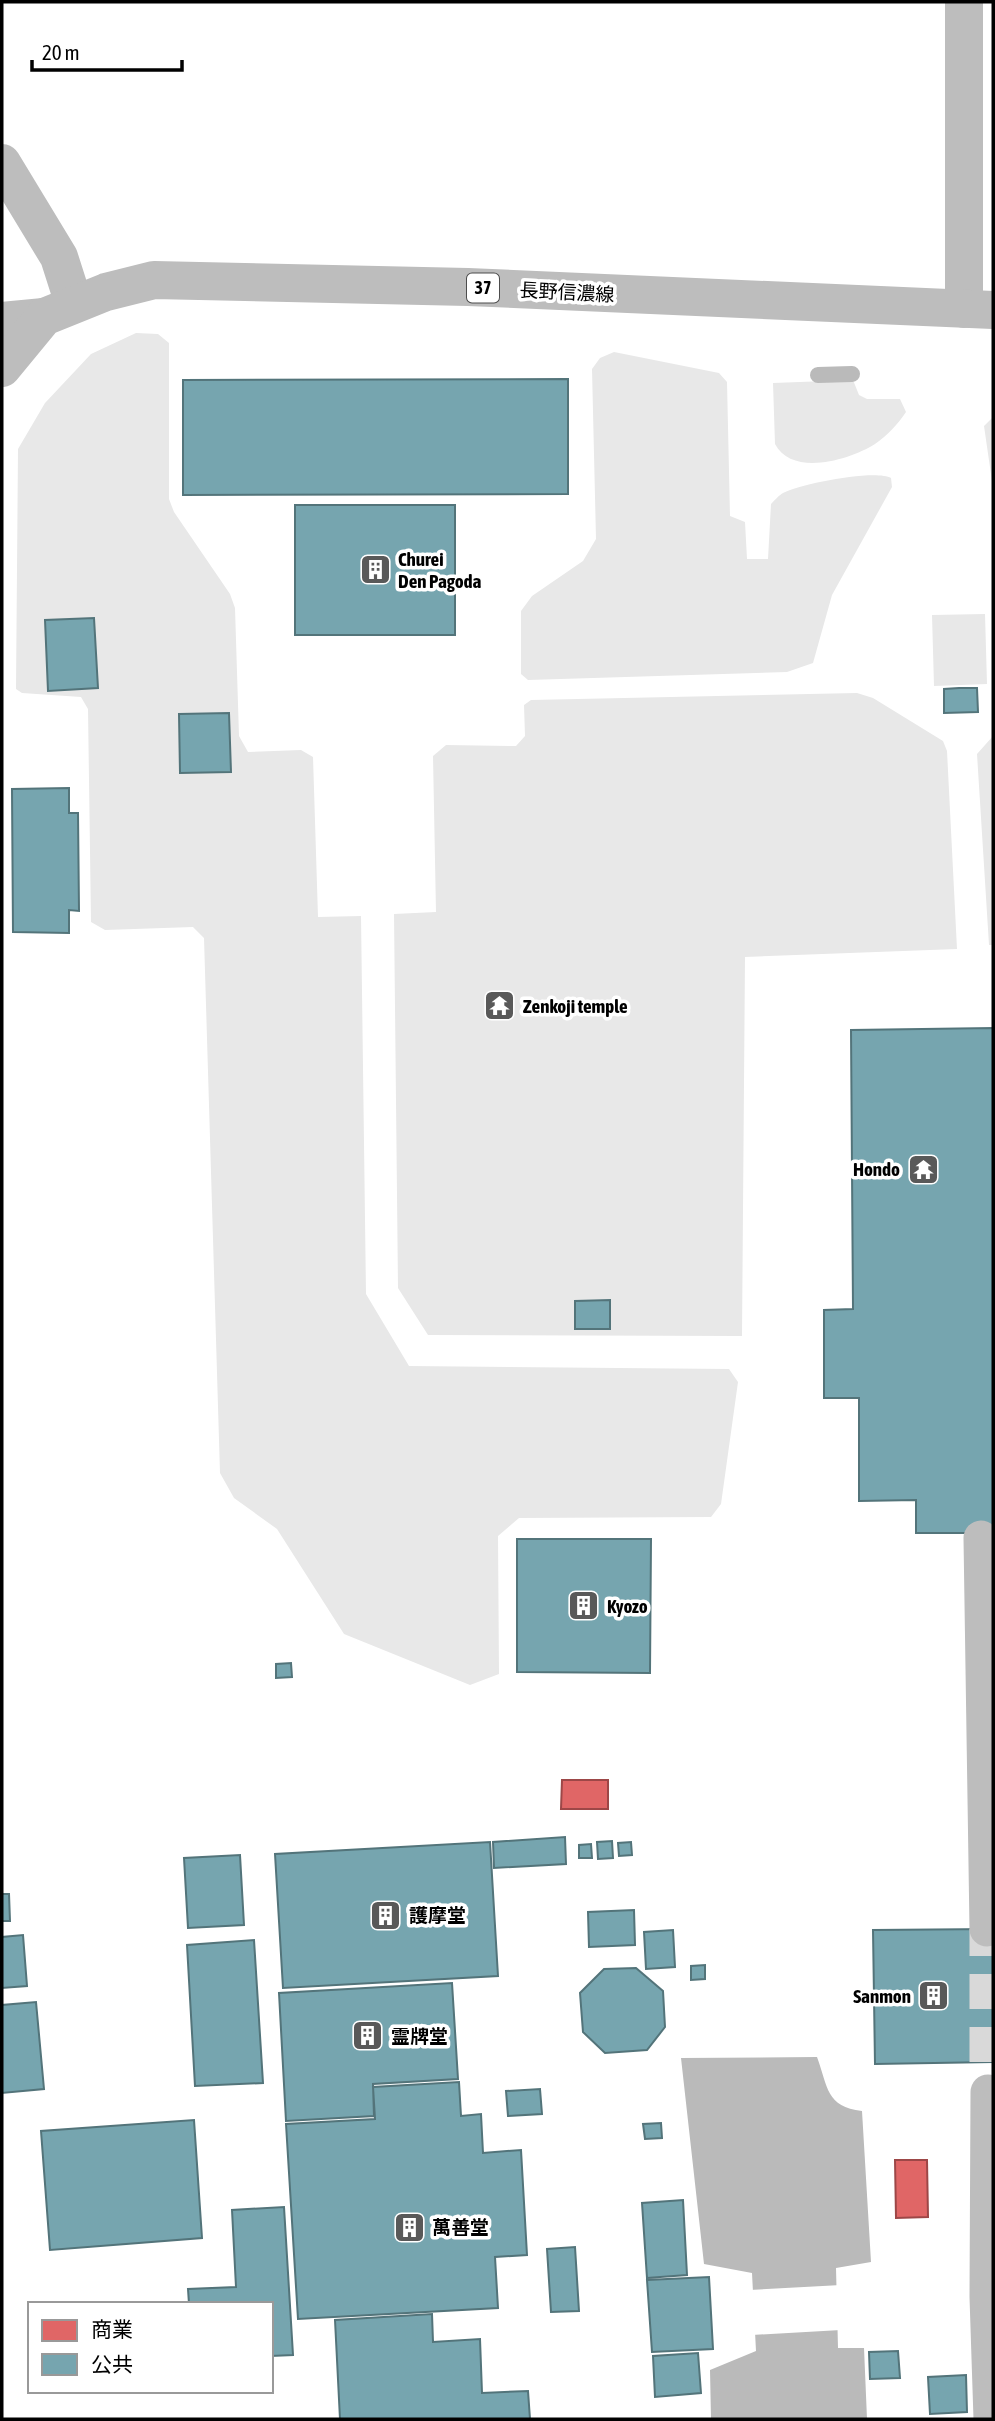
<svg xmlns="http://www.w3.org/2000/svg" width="995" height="2421" font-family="'Asap Condensed','Noto Sans JP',sans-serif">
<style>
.green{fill:#e8e8e8}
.water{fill:#bababa}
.pier{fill:#fff}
.shops{fill:#e06666;stroke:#9d4747;stroke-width:2}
.public{fill:#76a5af;stroke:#53747a;stroke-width:2}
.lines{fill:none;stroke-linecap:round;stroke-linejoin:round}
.stream{stroke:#bababa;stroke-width:16}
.pedestrian-tunnel{stroke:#d9d9d9;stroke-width:35;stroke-dasharray:35 18;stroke-linecap:butt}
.pedestrian{stroke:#bdbdbd;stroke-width:35}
.minor{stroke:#bdbdbd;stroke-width:38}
.tertiary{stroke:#bdbdbd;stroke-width:38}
.primary{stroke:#bdbdbd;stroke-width:38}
.labels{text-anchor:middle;stroke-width:7;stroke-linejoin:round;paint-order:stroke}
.shield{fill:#fff;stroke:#4c4c4c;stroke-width:2}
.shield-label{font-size:18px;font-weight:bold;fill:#000}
.street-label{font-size:19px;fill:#000;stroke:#fff}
.poi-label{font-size:19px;font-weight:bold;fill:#000;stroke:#fff;text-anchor:start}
</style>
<rect width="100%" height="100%" fill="#fff"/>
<path class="green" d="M136,333L158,334L169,343V499L174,512L230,594L235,608L239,736L248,752L301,750L313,757L318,917L361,916L366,1294L409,1366L729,1369L738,1382L721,1504L711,1517L519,1518L498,1536L499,1674L470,1685L344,1634L277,1529L234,1498L220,1473L204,938L193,927L105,930L91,922L88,709L81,697L22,693L16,689L18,449L45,403L91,354Z
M614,352L719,373L727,382L730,516L745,522L747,559H768L771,504C774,501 779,495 783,493C800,484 875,469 891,478L892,487L832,595L813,663L787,672L528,680L521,674V611L532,596L583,561L596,539L592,369L600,358Z
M853,380L859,395L867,399H900L906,412C898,424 887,436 875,444C850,460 792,477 775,444L773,383Z
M993,417V488L984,426Z
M985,614L987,684L934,686L932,615Z
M857,693L873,698L943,741L947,751L957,949L745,957L742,1336L428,1335L398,1288L394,914L436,912L433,756L446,745L516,746L525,736L524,705L531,700Z
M993,736V945H989L977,754Z"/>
<path class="water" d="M817,2057C828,2087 826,2107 862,2111L871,2262L836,2268L838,2348H864L867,2419H711L710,2370L756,2351L752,2273L704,2264L681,2058Z"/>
<path class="pier" d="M841,2285V2330L752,2335L749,2290Z"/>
<path class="shops" d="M562,1780H608V1809H561Z
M895,2160H927L928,2217L896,2218Z"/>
<path class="public" d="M568,379V494L183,495V380Z
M295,505H455V635H295Z
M94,618L98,688L48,691L45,620Z
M959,688H977L978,712L944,713V689Z
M229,713L231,772L180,773L179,714Z
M69,788V813H78L79,911L69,910V933L13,932L12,789Z
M993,1028V1533H916V1500L859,1501V1398H824V1310L853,1309L851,1030Z
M610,1300V1329H575V1301Z
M517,1539H651L650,1673L517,1672Z
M291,1663L292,1677L276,1678V1664Z
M565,1837L566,1864L494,1868L493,1842Z
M612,1841L613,1858L598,1859L597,1842Z
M490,1842L498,1976L283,1988L275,1854Z
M631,1842L632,1855L619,1856L618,1843Z
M591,1844L592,1858H579V1845Z
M240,1855L244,1925L188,1928L184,1858Z
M2,1894H9L10,1921H2Z
M634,1910L635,1945L589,1947L588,1912Z
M993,1929V2062L875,2064L873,1930Z
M673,1930L675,1967L646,1969L644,1932Z
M23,1935L27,1986L2,1988V1937Z
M254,1940L263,2083L195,2086L187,1945Z
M705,1965V1979L691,1980V1966Z
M636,1968L663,1991L665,2027L647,2050L605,2053L583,2032L580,1993L604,1969Z
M452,1983L458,2079L373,2084L374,2116L286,2121L279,1993Z
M36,2002L44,2089L2,2093V2005Z
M459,2082L461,2116L481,2114L483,2153L521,2150L527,2255L495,2257L498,2308L298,2319L286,2124L375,2119L373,2087Z
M540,2089L542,2114L508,2116L506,2091Z
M194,2120L202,2238L50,2250L41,2131Z
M661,2123L662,2138L645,2139L643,2124Z
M683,2200L687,2275L647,2278L642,2203Z
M284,2207L293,2355L271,2356V2304H189L188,2289L236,2287L232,2210Z
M575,2247L579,2311L551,2312L547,2249Z
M709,2277L713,2349L652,2352L647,2280Z
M432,2314L433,2342L480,2339L482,2393L528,2391L530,2419H340L335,2320Z
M898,2351L900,2378L870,2379L869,2352Z
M698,2353L701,2393L655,2397L653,2356Z
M966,2375L967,2412L930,2414L928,2377Z"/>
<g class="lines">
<path class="stream" d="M818,375L852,374"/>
<path class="pedestrian-tunnel" d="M987,2062V1929"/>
<path class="pedestrian" d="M981,1538L987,1929
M988,2092L987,2297L991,2419"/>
<path class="minor" d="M2,163L59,257L74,304
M2,321L44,317"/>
<path class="tertiary" d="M964,309V2"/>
<path class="primary" d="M2,368L44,317L106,292L154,280L468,287L993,310"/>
</g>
<defs>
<symbol id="building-square" viewBox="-11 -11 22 22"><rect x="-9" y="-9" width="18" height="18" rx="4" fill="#595959" stroke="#fff"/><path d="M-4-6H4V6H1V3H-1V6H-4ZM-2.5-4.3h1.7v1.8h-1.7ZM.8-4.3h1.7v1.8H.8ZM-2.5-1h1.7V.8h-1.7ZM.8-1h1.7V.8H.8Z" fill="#fff"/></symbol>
<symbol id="temple-square" viewBox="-11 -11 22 22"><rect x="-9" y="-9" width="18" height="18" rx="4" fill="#595959" stroke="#fff"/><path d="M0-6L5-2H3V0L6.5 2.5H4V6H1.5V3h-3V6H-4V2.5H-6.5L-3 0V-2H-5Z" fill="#fff"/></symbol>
</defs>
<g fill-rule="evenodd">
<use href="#building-square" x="358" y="552" width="35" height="35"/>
<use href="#temple-square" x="482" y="988" width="35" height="35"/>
<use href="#temple-square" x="906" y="1152" width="35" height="35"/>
<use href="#building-square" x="566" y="1588" width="35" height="35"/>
<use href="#building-square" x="368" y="1898" width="35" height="35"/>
<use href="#building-square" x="916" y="1978" width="35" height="35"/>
<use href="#building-square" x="350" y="2018" width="35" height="35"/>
<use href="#building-square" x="392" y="2210" width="35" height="35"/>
</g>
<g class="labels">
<rect class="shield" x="467" y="273.5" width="32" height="29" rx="5"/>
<g class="shield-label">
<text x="483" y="294">37</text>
</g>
<g class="street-label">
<text transform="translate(567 292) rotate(3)" y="7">長野信濃線</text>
</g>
<g class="poi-label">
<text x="398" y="566">Churei<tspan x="398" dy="22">Den Pagoda</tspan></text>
<text x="523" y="1013">Zenkoji temple</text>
<text x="900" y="1176" text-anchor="end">Hondo</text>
<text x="607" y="1613">Kyozo</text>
<text x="409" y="1922">護摩堂</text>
<text x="911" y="2003" text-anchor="end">Sanmon</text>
<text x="391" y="2043">霊牌堂</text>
<text x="432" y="2234">萬善堂</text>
</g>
</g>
<rect width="995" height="2421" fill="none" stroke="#000000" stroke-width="7"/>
<rect x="28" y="2302" width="245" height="91" fill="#ffffff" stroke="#999999" stroke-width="2"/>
<rect x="42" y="2320" width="35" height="21" fill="#e06666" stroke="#999999" stroke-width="2"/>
<text x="91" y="2337" font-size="21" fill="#000000">商業</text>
<rect x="42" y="2354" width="35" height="21" fill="#76a5af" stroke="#999999" stroke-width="2"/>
<text x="91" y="2372" font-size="21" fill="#000000">公共</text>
<path d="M32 60v10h150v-10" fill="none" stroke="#000000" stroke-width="3.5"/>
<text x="42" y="60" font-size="21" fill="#000000" stroke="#ffffff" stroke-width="5" paint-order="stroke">20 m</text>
</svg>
